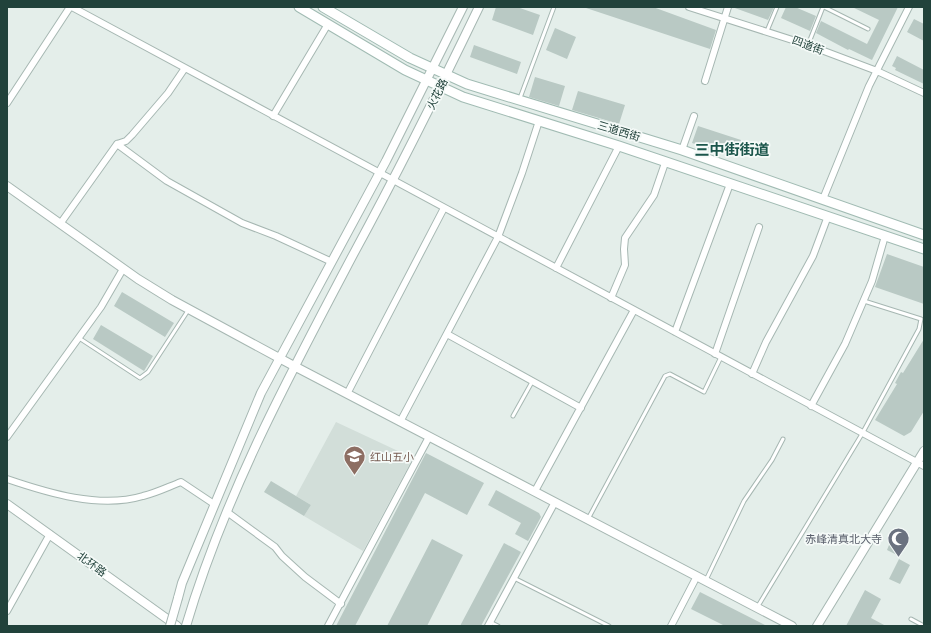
<svg xmlns="http://www.w3.org/2000/svg" width="931" height="633" font-family="Overpass,'Noto Sans SC',sans-serif">
<style>
.built{fill:#d2ded9}
.building{fill:#b9c9c4}
.lines{fill:none;stroke-linecap:round;stroke-linejoin:round}
.service-casing{stroke:#a6b7b2;stroke-width:5}
.minor-casing{stroke:#a6b7b2;stroke-width:8}
.tertiary-casing{stroke:#a6b7b2;stroke-width:10}
.secondary-casing{stroke:#a1bbb3;stroke-width:11}
.service{stroke:#fff;stroke-width:3}
.minor{stroke:#fff;stroke-width:6}
.tertiary{stroke:#fff;stroke-width:8}
.secondary{stroke:#fff;stroke-width:9}
.tertiary-bridge-casing{stroke:#a6b7b2;stroke-width:10;stroke-linecap:butt}
.tertiary-bridge{stroke:#fff;stroke-width:8}
.labels{text-anchor:middle;stroke-width:3.5;stroke-linejoin:round;paint-order:stroke}
.street-label{font-size:11px;fill:#21423b;stroke:#f5faf8}
.education-label{font-size:11px;fill:#785e54;stroke:#f5faf8;text-anchor:start}
.worship-label{font-size:11px;fill:#5b616d;stroke:#f5faf8;text-anchor:end}
.district-label{font-size:15px;font-weight:bold;fill:#1b564b;stroke:#f5faf8}
</style>
<rect width="100%" height="100%" fill="#e4eeea"/>
<path class="built" d="M336,422L413,458L363,551L304,516L311,505L296,496Z"/>
<path class="building" d="M496,7H517L540,15L533,35L492,20Z
M583,7H653L716,30L710,49Z
M732,7H774L768,20Z
M786,7H795L816,16L810,31L781,18Z
M852,7H898L872,60L849,49L848,50L816,33L821,21L867,44L879,20Z
M914,19L924,24V41L907,32Z
M555,28L576,37L567,59L546,50Z
M474,45L521,62L517,74L470,57Z
M897,56L924,70V84L895,70L896,68L892,66Z
M535,77L565,86L559,106L529,97Z
M578,91L625,105L619,124L572,110Z
M698,126L741,140L735,157L692,143Z
M887,254L924,267V304L875,287Z
M122,292L174,323L165,337L114,306Z
M101,325L153,356L144,371L93,339Z
M924,339V411L911,432L904,436L875,420L897,384L895,383L901,372L903,373Z
M426,453L484,483L467,515L425,493L355,626H336Z
M271,481L311,505L304,516L264,492Z
M496,490L539,513L541,517L528,541L515,534L521,523L488,505Z
M432,539L463,555L427,626H387Z
M891,540L902,546L897,555L887,550Z
M504,543L521,552L481,626H460Z
M899,559L910,565L900,584L889,579Z
M865,590L881,599L871,618L886,626H846Z
M700,592L767,626H725L691,609Z"/>
<g class="lines">
<defs>
<path id="service" d="M824,7L868,29
M767,31L777,7
M808,45L823,7
M520,98L554,7
M79,338L140,378L148,372L189,309
M513,416L532,382
M588,519L665,376L670,374L704,392L721,357
M514,578L609,626
M706,580L744,501L772,460L783,439
M758,606L862,434L919,329L921,319L864,301
M911,619L924,626
M490,622L498,626"/>
<path id="minor" d="M72,7L924,466
M689,7L808,45L877,71L924,93
M705,81L728,7
M7,103L70,7
M273,116L328,24
M117,144L167,181L242,223L276,236L332,262
M682,150L694,116
M823,199L869,86L909,7
M60,224L117,144L126,141L132,135L168,93L185,68
M556,268L619,146
M611,298L625,265L624,249L625,238L654,195L665,163
M675,332L730,184
M447,334L581,408
M715,354L759,227
M752,374L766,342L813,256L828,216
M347,394L444,208
M811,406L845,344L872,281L885,236
M400,422L498,237L522,173L539,121
M7,437L101,307L123,269
M7,479C48,493 100,509 143,496C156,493 168,487 181,482L214,504
M535,491L634,310
M227,512L275,547L282,556L305,577L341,604
M7,611L50,534
M328,626L429,437
M488,626L555,502
M671,626L697,576"/>
<path id="tertiary" d="M7,186L138,279L172,300L294,366L792,626
M7,504L177,626
M178,598L182,583L261,393L386,161L463,7
M186,626C225,494 290,374 354,253C398,172 439,90 479,7
M817,626L924,451"/>
<path id="secondary" d="M299,7L405,70L463,97L619,146L924,249
M323,7L410,58L467,84L682,150L924,235"/>
</defs>
<use href="#service" class="service-casing"/>
<use href="#minor" class="minor-casing"/>
<use href="#tertiary" class="tertiary-casing"/>
<use href="#secondary" class="secondary-casing"/>
<use href="#service" class="service"/>
<use href="#minor" class="minor"/>
<use href="#tertiary" class="tertiary"/>
<use href="#secondary" class="secondary"/>
<defs>
<path id="tertiary-bridge" d="M170,626L178,598"/>
</defs>
<use href="#tertiary-bridge" class="tertiary-bridge-casing"/>
<use href="#tertiary-bridge" class="tertiary-bridge"/>
</g>
<defs>
<symbol id="school-pin" viewBox="-11 -11 22 30"><path d="M0 17L-7.5 6A9.5 9.5 0 1 1 7.5 6Z" fill="#8d6e63" stroke="#f5faf8"/><path d="M0-5L7-2L0 1L-7-2ZM-4 1L0 2.5L4 1V4Q0 6-4 4Z" fill="#fff"/></symbol>
<symbol id="mosque-pin" viewBox="-11 -11 22 30"><path d="M0 17L-7.5 6A9.5 9.5 0 1 1 7.5 6Z" fill="#6b7280" stroke="#f5faf8"/><path d="M3.5-4.9A6 6 0 1 0 3.5 4.9A5 5 0 1 1 3.5-4.9Z" fill="#fff"/></symbol>
</defs>
<g fill-rule="evenodd">
<use href="#school-pin" x="342" y="444" width="25" height="34"/>
<use href="#mosque-pin" x="886" y="526" width="25" height="34"/>
</g>
<g class="labels">
<g class="street-label">
<text transform="translate(808 45) rotate(20)" y="4">四道街</text>
<text transform="translate(437 94) rotate(-64)" y="4">火花路</text>
<text transform="translate(619 131) rotate(17)" y="4">三道西街</text>
<text transform="translate(92 564) rotate(36)" y="4">北环路</text>
</g>
<g class="education-label">
<text x="370" y="461">红山五小</text>
</g>
<g class="worship-label">
<text x="882" y="543">赤峰清真北大寺</text>
</g>
<g class="district-label">
<text x="732" y="155">三中街街道</text>
</g>
</g>
<rect width="931" height="633" fill="none" stroke="#21423b" stroke-width="16"/>
</svg>
